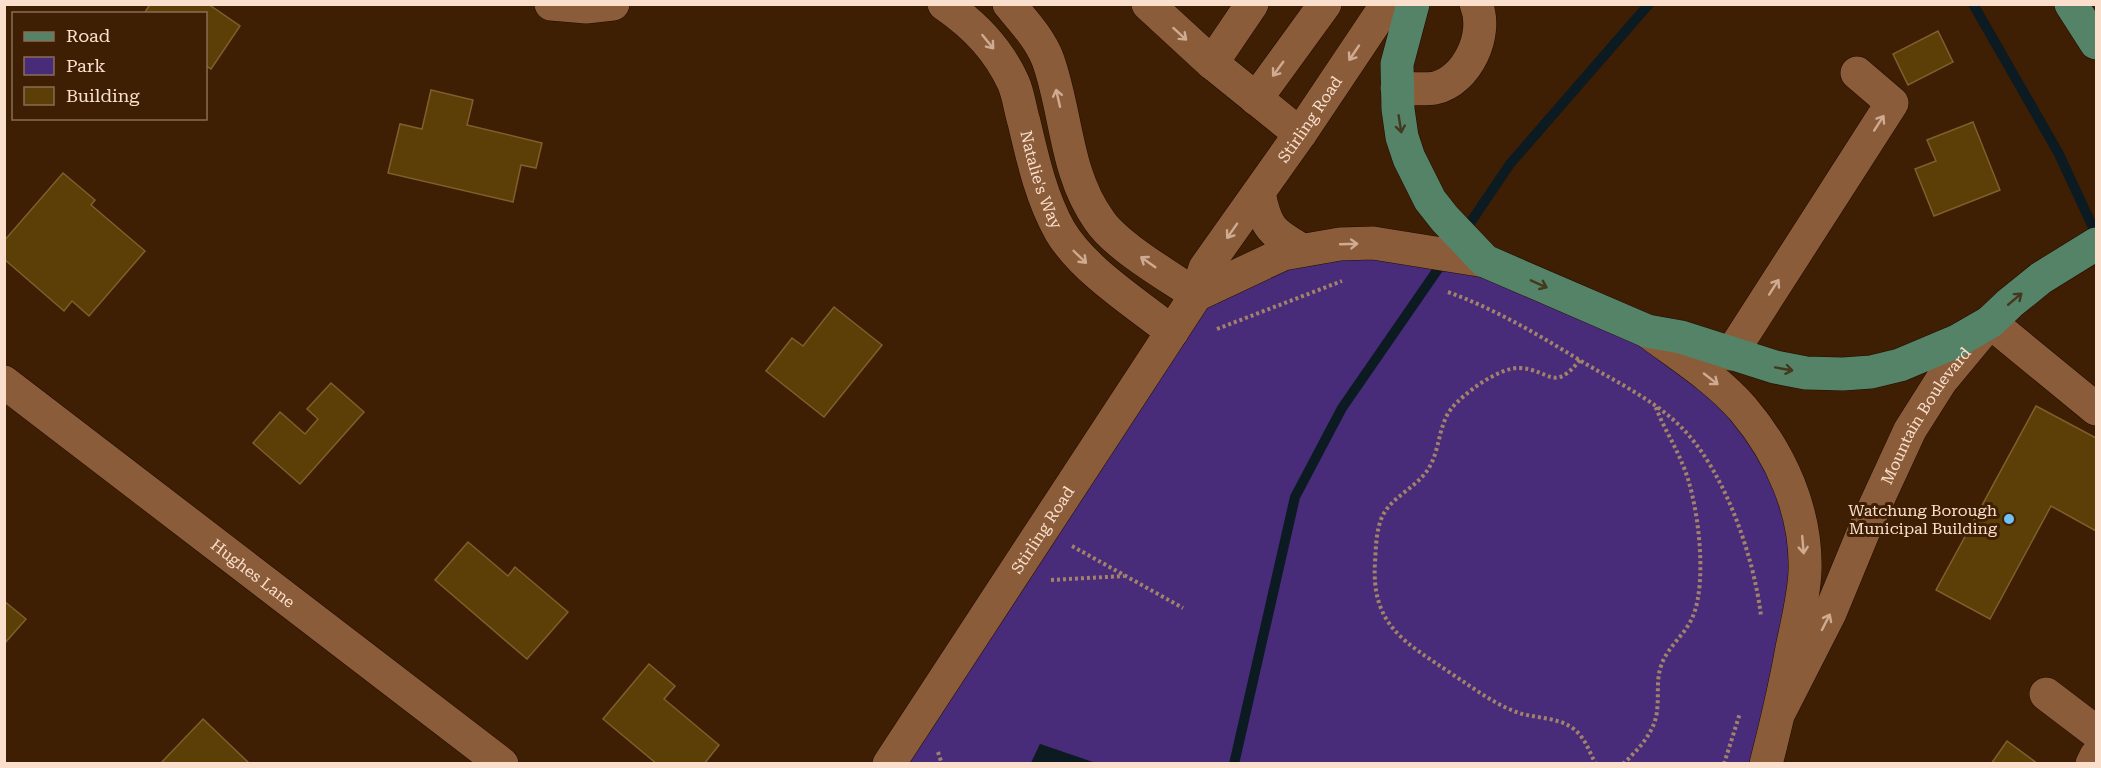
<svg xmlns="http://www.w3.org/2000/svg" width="2101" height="768" font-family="'Roboto Serif',serif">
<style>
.green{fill:#492c79}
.water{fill:#0c1a22}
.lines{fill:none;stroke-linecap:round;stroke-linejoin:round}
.stream{stroke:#0c1a22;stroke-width:10}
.building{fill:#5c3e07;stroke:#7f5f2d;stroke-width:1.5}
.minor-casing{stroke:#200b00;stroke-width:34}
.major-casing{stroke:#200b00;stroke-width:34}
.path{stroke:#a1836c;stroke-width:4;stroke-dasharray:3 3;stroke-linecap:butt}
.minor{stroke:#8b5c39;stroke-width:33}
.major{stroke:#558368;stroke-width:33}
.oneway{stroke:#ceab91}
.oneway2{stroke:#44381d}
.poi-dot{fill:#6fc2f4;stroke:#3f1f04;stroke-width:2}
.labels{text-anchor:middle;stroke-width:6;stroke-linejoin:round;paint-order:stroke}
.street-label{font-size:16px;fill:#fadfcc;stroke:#3f1f04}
.poi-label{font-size:16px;fill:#fadfcc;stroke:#3f1f04;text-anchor:end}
</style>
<rect width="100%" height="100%" fill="#3f1f04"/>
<path class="green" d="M1283,254L1485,261L1695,367L1799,516L1766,763L1096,764L1040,744L1031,763L889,764L1196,295Z"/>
<path class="water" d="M1040,744L1096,763H1031Z"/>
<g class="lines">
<path class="stream" d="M1973,4L2059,154L2096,234
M1464,232L1510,164L1649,4
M1234,764L1295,497L1342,408L1445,259"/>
</g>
<path class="building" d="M150,4H208L240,26L211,69L206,66V14H144Z
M1938,31L1953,62L1908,85L1893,54Z
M431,90L473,100L467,125L542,143L536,168L521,165L513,202L388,173L400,124L422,129Z
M1973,122L2000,190L1934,216L1915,169L1936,161L1927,140Z
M63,173L95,200L91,205L145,251L89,316L72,301L64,311L4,259V241Z
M834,307L882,345L824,417L766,371L792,338L803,346Z
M331,383L364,412L300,484L253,443L280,412L305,434L318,419L307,409Z
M2036,406L2096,438V531L2051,506L1990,619L1936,590Z
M468,542L508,576L515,567L568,612L527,659L435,580Z
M4,601L26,619L4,644Z
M649,664L675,686L664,699L719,745L704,764H657L603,719Z
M203,719L250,764H160Z
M2007,741L2038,764H1991Z"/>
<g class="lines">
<defs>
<g id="minor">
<path d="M551,4L586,7L613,4"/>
<path id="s1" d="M944,4C975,25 998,49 1013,82C1019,95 1020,110 1024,122C1033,160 1041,197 1060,231C1083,270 1136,303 1172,332"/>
<path d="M1009,4C1024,22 1040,39 1048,60C1067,113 1065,173 1099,220C1116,246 1169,276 1196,295"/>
<path d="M1148,4L1212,63"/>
<path d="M1252,4L1212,63L1300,134"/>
<path d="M1397,88C1408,88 1423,90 1435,88C1467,81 1489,34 1476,4"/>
<path d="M1256,99L1325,4"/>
<path d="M1259,193C1266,228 1271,232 1302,250"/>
<path d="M1196,295L1283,254L1340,244L1373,243L1485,261"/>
<path d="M1647,331C1679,355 1716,378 1743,409C1781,454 1807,512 1805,571C1804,597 1797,623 1792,648C1785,687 1776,725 1766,764"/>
<path d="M1731,354L1892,103L1857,73"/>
<path id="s2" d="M4,382L502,764"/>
<path d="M2046,694L2096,732"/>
<path id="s3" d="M1780,711L1830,613L1868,521L1910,430L1941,381L1990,322L2096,409"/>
<path id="s4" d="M889,764L1196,295L1205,268L1300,134L1387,4"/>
<path d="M2092,764L2096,756"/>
</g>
<path id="major" d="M1413,4L1397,64L1398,109L1402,137L1409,158L1430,200L1445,219L1485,261L1647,331L1681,337L1775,367L1806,373L1843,374L1871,372L1900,365L1957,341L1990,322L2010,303L2041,278L2096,244
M2071,4L2096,43"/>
</defs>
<use href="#minor" class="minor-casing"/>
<use href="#major" class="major-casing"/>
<path class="path" d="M1448,292C1495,309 1539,335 1581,361C1616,382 1655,400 1683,429C1725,472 1754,557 1761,616
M1217,329L1342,281
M1580,360C1553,393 1551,370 1520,368C1499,367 1464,393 1451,409C1439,425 1440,446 1431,464C1420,487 1392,495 1382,517C1376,531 1376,547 1375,562C1371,626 1405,642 1452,674C1472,687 1491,702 1514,711C1532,719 1554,716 1571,727C1585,736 1588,750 1596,764
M1072,546L1183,608
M1051,580L1124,576
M938,752L942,764
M1623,764C1638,750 1655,732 1657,711C1659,695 1656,681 1661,666C1667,647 1686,634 1693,616C1708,580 1698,498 1682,463C1674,443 1662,425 1655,405
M1724,764L1740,713"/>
<use href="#minor" class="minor"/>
<use href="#major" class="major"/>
</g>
<defs><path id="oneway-shaft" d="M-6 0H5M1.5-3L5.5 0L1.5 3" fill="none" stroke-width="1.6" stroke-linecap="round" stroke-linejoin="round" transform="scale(1.5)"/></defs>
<g class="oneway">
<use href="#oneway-shaft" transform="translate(1180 34) rotate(42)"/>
<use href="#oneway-shaft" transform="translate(988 42) rotate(51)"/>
<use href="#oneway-shaft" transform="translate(1354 53) rotate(124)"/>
<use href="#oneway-shaft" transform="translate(1278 69) rotate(126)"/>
<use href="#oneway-shaft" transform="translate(1058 98) rotate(-103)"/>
<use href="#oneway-shaft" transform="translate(1879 123) rotate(-57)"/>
<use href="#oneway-shaft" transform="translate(1232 231) rotate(125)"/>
<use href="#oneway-shaft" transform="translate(1349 244) rotate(-2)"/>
<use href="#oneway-shaft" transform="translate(1080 257) rotate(44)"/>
<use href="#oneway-shaft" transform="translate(1148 262) rotate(-145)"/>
<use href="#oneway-shaft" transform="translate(1774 287) rotate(-57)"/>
<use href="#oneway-shaft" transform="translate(1711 379) rotate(38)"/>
<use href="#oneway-shaft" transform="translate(1803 545) rotate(85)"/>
<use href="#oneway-shaft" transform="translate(1826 622) rotate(-63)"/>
</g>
<g class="oneway2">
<use href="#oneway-shaft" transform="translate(1400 124) rotate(81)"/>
<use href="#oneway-shaft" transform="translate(1539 284) rotate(24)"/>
<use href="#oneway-shaft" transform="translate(2015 299) rotate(-40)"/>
<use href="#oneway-shaft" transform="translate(1784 369) rotate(10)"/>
</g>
<circle class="poi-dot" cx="2009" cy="519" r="6"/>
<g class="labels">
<g class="street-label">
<text dy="6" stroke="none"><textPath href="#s4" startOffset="771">Stirling Road</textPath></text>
<text dy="6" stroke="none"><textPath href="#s1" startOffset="207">Natalie's Way</textPath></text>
<text dy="6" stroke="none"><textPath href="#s3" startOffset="330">Mountain Boulevard</textPath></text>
<text dy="6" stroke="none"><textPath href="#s4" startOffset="280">Stirling Road</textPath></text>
<text dy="6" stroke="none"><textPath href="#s2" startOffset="314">Hughes Lane</textPath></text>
</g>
<g class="poi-label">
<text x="1997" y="516">Watchung Borough<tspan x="1997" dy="18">Municipal Building</tspan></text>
</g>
</g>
<rect width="2101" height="768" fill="none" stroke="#fadfcc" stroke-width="12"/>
<rect x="12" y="12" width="195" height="108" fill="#3f1f04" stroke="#8a6c54" stroke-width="1.5"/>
<rect x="24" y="32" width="30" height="9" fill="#558368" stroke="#8a6c54" stroke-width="1.5"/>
<text x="66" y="42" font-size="18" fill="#fadfcc">Road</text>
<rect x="24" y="57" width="30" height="18" fill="#492c79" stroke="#8a6c54" stroke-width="1.5"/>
<text x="66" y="72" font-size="18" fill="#fadfcc">Park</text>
<rect x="24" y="87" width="30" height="18" fill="#5c3e07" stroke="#8a6c54" stroke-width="1.5"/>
<text x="66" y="102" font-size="18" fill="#fadfcc">Building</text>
</svg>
